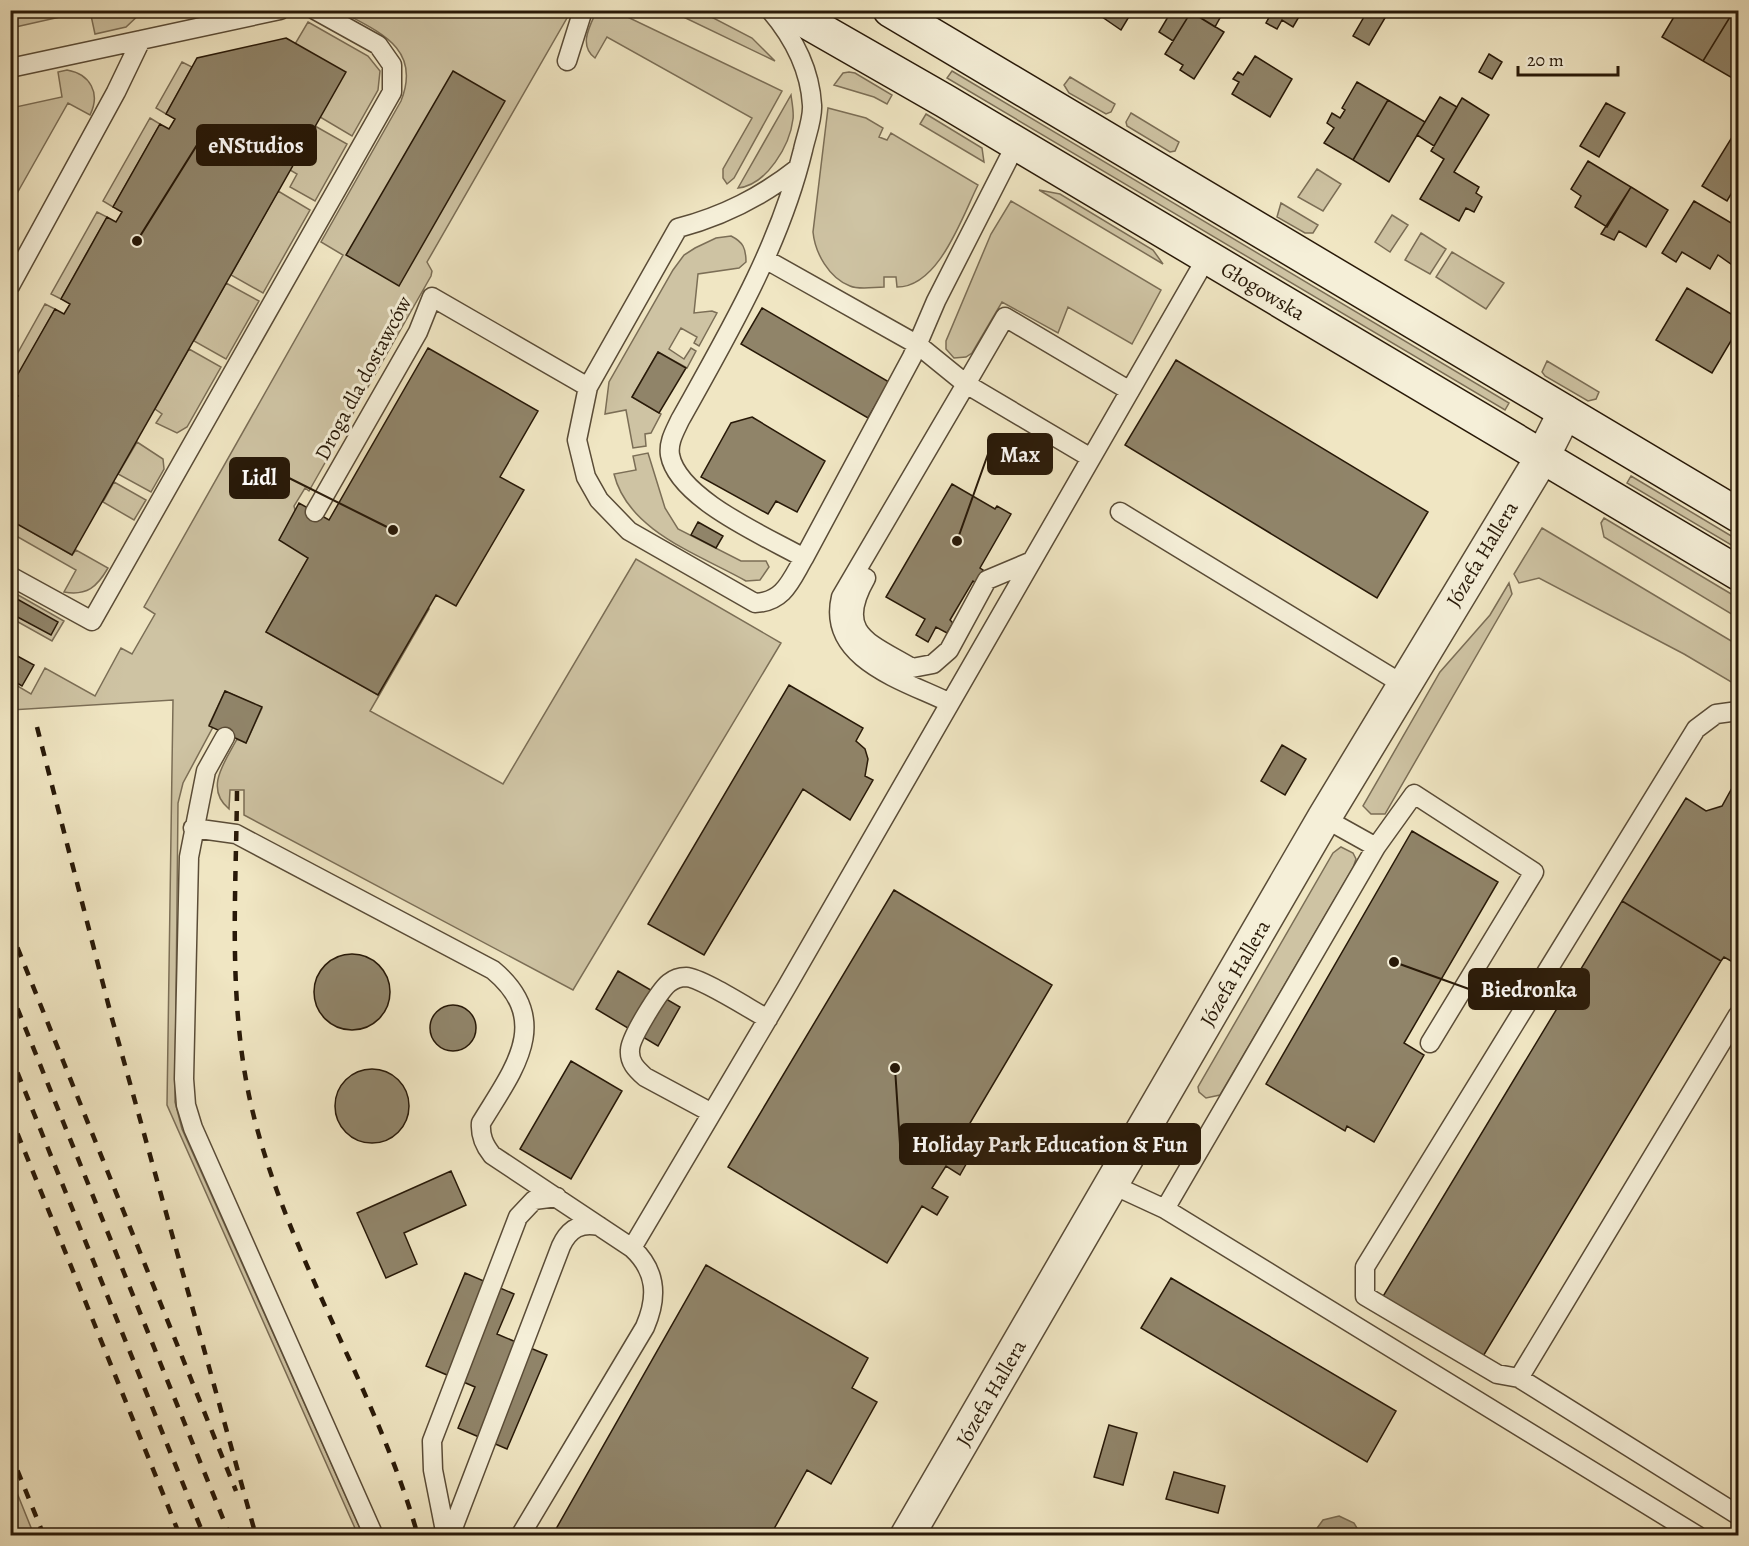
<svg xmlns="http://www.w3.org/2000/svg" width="1749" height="1546" font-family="Alegreya,serif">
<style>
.green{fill:#cec3a3;stroke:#7b6e56;stroke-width:1.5}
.water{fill:#aca083;stroke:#776a52;stroke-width:1.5}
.building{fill:#908469;stroke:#281908;stroke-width:1.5}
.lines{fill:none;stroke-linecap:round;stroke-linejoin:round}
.service-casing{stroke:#5a4c37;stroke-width:21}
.minor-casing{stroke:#5a4c37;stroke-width:36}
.secondary-casing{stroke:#281908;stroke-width:36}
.service{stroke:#f5efd8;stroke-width:18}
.minor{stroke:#f5efd8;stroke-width:33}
.secondary{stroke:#f5efd8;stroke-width:33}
.rail{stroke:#281908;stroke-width:4.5;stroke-dasharray:10 10;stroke-linecap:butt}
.labels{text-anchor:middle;stroke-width:6;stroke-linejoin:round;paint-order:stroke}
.street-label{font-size:21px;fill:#281908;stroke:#f5efd8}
.leader{fill:none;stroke:#281908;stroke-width:2}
.callout-dot{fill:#281908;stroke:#f5efd8;stroke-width:2}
.callout{fill:#281908;stroke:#281908;stroke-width:2}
.callout-label{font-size:22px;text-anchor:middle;font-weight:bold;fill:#fff}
</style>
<rect width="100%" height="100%" fill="#f0e6c3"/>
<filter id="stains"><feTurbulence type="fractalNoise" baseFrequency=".00333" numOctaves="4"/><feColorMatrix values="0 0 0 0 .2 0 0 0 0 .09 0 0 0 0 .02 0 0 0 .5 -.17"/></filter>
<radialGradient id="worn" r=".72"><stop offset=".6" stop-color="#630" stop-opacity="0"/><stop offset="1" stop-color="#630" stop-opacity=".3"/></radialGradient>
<path class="green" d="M11,10H87V11L11,28Z
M597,10L615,11L782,91L734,178L727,184L723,178V169L752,118L607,37L595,58C578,45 590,26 597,10Z
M90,11V10L143,11L126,27L95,34Z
M340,11H571L427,262L432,271L431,276L309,491L305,488L294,506L308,558L266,632L378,695L428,607L429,609L370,711L503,784L636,559L781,643L573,990L244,815V790H230L229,809C204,788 225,762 237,739L246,743L262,708L225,691L209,725L213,727L183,783L178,803L175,1102L182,1129L363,1535H358L167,1105L173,700L11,710V682L31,694L45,668L95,696L121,648L132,654L155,614L144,607L343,255L321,242L401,101C422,48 379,32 340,11Z
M671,11H700L752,38L775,61Z
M308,22L368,56L380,71L378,90L352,136L320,117L295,44Z
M182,62L192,67L166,114L156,108Z
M67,70C90,74 101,93 90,115L68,103L11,204V108L62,97L58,72Z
M952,71L1509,403L1505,410L947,78Z
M849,72L855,73L892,95L887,104L874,97L834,85L843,73Z
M1070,77L1115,104L1111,112L1106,114L1069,93L1064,85Z
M791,95C792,103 794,112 793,119C790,145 767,185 738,188Z
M828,108L866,118L883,128L879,137L887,140L891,133L978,185C962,217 939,287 897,287L896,277H884V287C874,287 859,290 850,286C829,278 815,253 813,232Z
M1131,113L1179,142L1175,151L1170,152L1127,126L1126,122Z
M926,114L982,148L984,162L920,124Z
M150,118L160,124L113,207L103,201Z
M315,126L347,144L315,201L290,187L297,174L290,170Z
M1317,169L1341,184L1323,211L1298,197Z
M1039,190L1060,194L1153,250L1163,264Z
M278,191L310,210L263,293L231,275Z
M1011,201L1161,290L1132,344L1068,307L1058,333L1002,302L972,353L966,357L954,358L946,349V341L991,234Z
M1281,203L1318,225L1313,233H1305L1277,217Z
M97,212L107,217L61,299L51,294Z
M1392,215L1408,225L1390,252L1375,242Z
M1421,233L1446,249L1430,274L1405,260Z
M731,236C743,242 746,248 746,262L739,268L698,274L694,313L712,311L717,313L699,346L694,343L697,337L681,328L669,349L684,359L691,348L696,351L687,368L658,352L632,397L661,414L651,433L645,434L646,446L633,448L626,410L605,414L609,382L673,270L684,255L695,248L716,238Z
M1452,252L1504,283L1486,309L1436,277Z
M226,283L259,301L226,359L194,341Z
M45,304L55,309L11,388V365Z
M189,349L221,367L187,427L177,433L156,423L162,414L155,409Z
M1547,361L1599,392L1596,399L1588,401L1545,376L1542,372Z
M137,442L163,459L164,469L151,492L118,474Z
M648,453L665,508L678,529L741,561H766L769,567L760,580L746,581C698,554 628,531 614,474L636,470L633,456Z
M1631,476L1738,540V549L1627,483Z
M114,482L146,500L134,520L103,502Z
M1604,518L1738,598V618L1604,537L1601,523Z
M11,520L72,555L76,550L108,568C97,587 87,596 64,592L76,570L11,533Z
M1542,528L1738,645V686L1684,654L1539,578L1519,583L1514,574Z
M1509,583L1512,594L1385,814H1371L1363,806L1440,672L1490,615Z
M11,591L64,621L52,641L11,618Z
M1341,847L1353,853L1356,859L1353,868L1220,1095L1206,1098L1199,1092L1198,1087L1333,853Z
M10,1478H11L34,1535H11Z"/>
<path class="water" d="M1339,1516L1354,1523L1361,1535H1312L1323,1520Z"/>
<path class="building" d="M1092,10H1133L1121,30Z
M1172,10H1212L1221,16L1215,27L1191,12L1173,41L1159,32Z
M1273,10H1303L1293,27L1282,20L1277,29L1266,23Z
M1368,10H1375L1385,18L1369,45L1353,36Z
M1678,10H1719L1730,17L1703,61L1662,37Z
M1191,12L1224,32L1194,79L1180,70L1183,65L1165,54Z
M1730,17L1738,22V72L1734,79L1703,61Z
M286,38L346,72L72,555L10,520V405L18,396L10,392V388L55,309L64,314L70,304L61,299L107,217L116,222L122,212L113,207L160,124L169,129L175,119L166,114L197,58Z
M1489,54L1502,62L1492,79L1479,72Z
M1255,56L1292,79L1270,117L1232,94L1239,82L1233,79L1238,72L1243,75Z
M453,71L505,101L399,286L346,255Z
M1357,82L1388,100L1353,160L1324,143L1334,128L1327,123L1332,113L1340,118L1345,110L1342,108Z
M1440,97L1457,107L1434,146L1417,135Z
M1462,98L1489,115L1454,172L1479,187L1476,193L1482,197L1474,212L1466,208L1459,221L1420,199L1444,159L1431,151Z
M1388,100L1425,122L1389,182L1353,160Z
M1606,103L1625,113L1599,157L1580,146Z
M1737,129L1738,182L1727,201L1702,186Z
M1588,161L1631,187L1607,227L1575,207L1581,196L1571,189Z
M1631,187L1668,210L1646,247L1619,231L1614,240L1601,234Z
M1694,201L1738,227V269L1718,255L1710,269L1682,252L1676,262L1662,253Z
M1687,288L1738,318V329L1712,373L1656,340Z
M762,308L889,382L868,418L741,344Z
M428,348L538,411L500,477L524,490L456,606L436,595L378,695L266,632L308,558L279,540L299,503L329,520Z
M658,352L686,368L659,413L632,397Z
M1176,360L1428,512L1377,598L1125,445Z
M752,417L825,461L797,512L776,501L768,514L701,477L731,423Z
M952,484L995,509L997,506L1011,514L980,568L983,570L976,583L973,581L950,620L953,623L947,633L936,627L928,642L916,635L925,619L886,597Z
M698,522L723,536L716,548L691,535Z
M10,595L58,622L51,635L10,613Z
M10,652L34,665L22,686L10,679Z
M789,685L863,728L856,741L865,749L868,759L865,776L873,780L850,820L803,789L704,955L648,924Z
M225,691L262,707L246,743L209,726Z
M1282,745L1306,759L1285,795L1261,781Z
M1738,777V965L1724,957L1721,961L1622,901L1686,798L1706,811L1722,806Z
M1412,831L1498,882L1404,1043L1424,1055L1374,1142L1347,1126L1345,1131L1266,1084Z
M894,890L1052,985L954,1150L969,1159L960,1175L946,1166L932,1188L948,1197L937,1215L922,1206L887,1263L728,1167Z
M1622,901L1721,961L1482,1358L1382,1298Z
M314 992a38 38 0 1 1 76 0a38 38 0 1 1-76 0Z
M618,971L680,1007L658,1046L596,1009Z
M430 1028a23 23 0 1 1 46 0a23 23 0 1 1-46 0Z
M571,1061L622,1091L571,1179L520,1149Z
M335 1106a37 37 0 1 1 74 0a37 37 0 1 1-74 0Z
M451,1171L466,1205L404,1233L417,1264L386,1278L357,1213Z
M706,1265L868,1358L852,1388L877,1402L831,1484L807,1470L770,1536H552Z
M465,1273L514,1294L497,1334L547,1355L507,1449L458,1428L475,1387L426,1366Z
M1171,1278L1396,1411L1367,1462L1141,1328Z
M1109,1425L1137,1433L1123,1485L1094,1477Z
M1174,1472L1225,1486L1218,1513L1166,1499Z"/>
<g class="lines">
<defs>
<path id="service" d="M770,10C793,37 810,70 812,105C813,119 806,136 803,150C780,246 728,334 680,420C675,431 668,442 670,455C678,499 767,537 804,558L912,357L936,301L1016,144
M567,61L583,10
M10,68L141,40
M798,168C761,197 724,216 678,228L588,387L577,440L586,477L599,500L629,531L755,603C784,602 791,580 804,558
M765,259L918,345L966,384L841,597C826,660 906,681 950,703
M10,286L116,92L141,40L280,10
M1091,458L966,384L1005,317L1130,391
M315,512L418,332L432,297L588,387
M1120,512L1404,685
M10,576L92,621L392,92V65L378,45L315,10
M866,578C834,634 870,643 912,668L933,664L949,650L987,580L1032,561
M1738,711L1716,714L1696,729L1365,1267V1296L1497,1374L1519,1378L1738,1515
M225,737L206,771L189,857L184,1079L186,1105L193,1128L374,1536
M193,828L236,834L493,970C554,1021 513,1070 481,1123C480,1136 484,1145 492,1155L632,1248C657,1271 658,1297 645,1327L520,1536
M1376,847L1414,794L1534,872L1430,1043
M712,1113L645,1077C636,1069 629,1062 630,1050C630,1038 660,990 669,983C674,979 681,977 686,977C702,978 751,1010 768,1019
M1113,1185L1165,1209L1698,1536
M1165,1209L1376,847L1324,818
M632,1248L786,988L1207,257
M1519,1378L1738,1015
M446,1536L433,1470L432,1441L518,1217L534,1200L557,1197
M450,1536L561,1246C569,1229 581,1222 599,1226"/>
<path id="minor" d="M907,1536L1324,818L1543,456L1565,412"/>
<path id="secondary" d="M786,10L945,101L1738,573
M890,10L1738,515"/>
</defs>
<use href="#service" class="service-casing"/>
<use href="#minor" class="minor-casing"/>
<use href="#secondary" class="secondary-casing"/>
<use href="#service" class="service"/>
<use href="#minor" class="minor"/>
<use href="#secondary" class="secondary"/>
<path class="rail" d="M37,727L111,1015L256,1536
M237,791C236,900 227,1011 254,1117C291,1263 377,1391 418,1536
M10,929L236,1491
M10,990L230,1536
M10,1054L204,1536
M10,1115L180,1536
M10,1452L44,1536"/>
</g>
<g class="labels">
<g class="street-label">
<text transform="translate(1263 291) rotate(31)" y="7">Głogowska</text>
<text transform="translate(363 378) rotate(-62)" y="7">Droga dla dostawców</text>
<text transform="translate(1482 554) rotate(-59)" y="7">Józefa Hallera</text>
<text transform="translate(1235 973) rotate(-60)" y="7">Józefa Hallera</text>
<text transform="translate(991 1393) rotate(-60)" y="7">Józefa Hallera</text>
</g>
</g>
<path class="leader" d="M137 241L197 145M957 541L988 454M393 530L289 478M1394 962L1469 989M895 1068L900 1144"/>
<g class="callout-dot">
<circle cx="137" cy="241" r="6"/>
<circle cx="957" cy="541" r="6"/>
<circle cx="393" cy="530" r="6"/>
<circle cx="1394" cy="962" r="6"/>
<circle cx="895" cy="1068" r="6"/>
</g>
<g class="callout">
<rect x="197" y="125" width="119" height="40" rx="6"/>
<rect x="988" y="434" width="64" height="40" rx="6"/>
<rect x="230" y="458" width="59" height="40" rx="6"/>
<rect x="1469" y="969" width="120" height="40" rx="6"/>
<rect x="900" y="1124" width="300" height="40" rx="6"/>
</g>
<g class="callout-label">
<text x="256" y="153">eNStudios</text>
<text x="1020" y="462">Max</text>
<text x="259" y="485">Lidl</text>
<text x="1529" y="997">Biedronka</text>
<text x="1050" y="1152">Holiday Park Education &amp; Fun</text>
</g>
<rect width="1749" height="1546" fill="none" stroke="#f0e6c3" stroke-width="36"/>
<rect x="12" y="12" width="1725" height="1522" fill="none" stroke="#281908" stroke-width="3"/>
<rect x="18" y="18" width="1713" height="1510" fill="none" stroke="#281908" stroke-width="1.5"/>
<path d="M1518 66v9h100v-9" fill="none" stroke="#281908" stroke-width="3"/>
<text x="1527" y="66" font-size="18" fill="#281908" stroke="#f5efd8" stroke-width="4.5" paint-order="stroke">20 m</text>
<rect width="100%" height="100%" filter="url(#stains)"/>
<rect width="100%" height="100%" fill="url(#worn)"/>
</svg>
